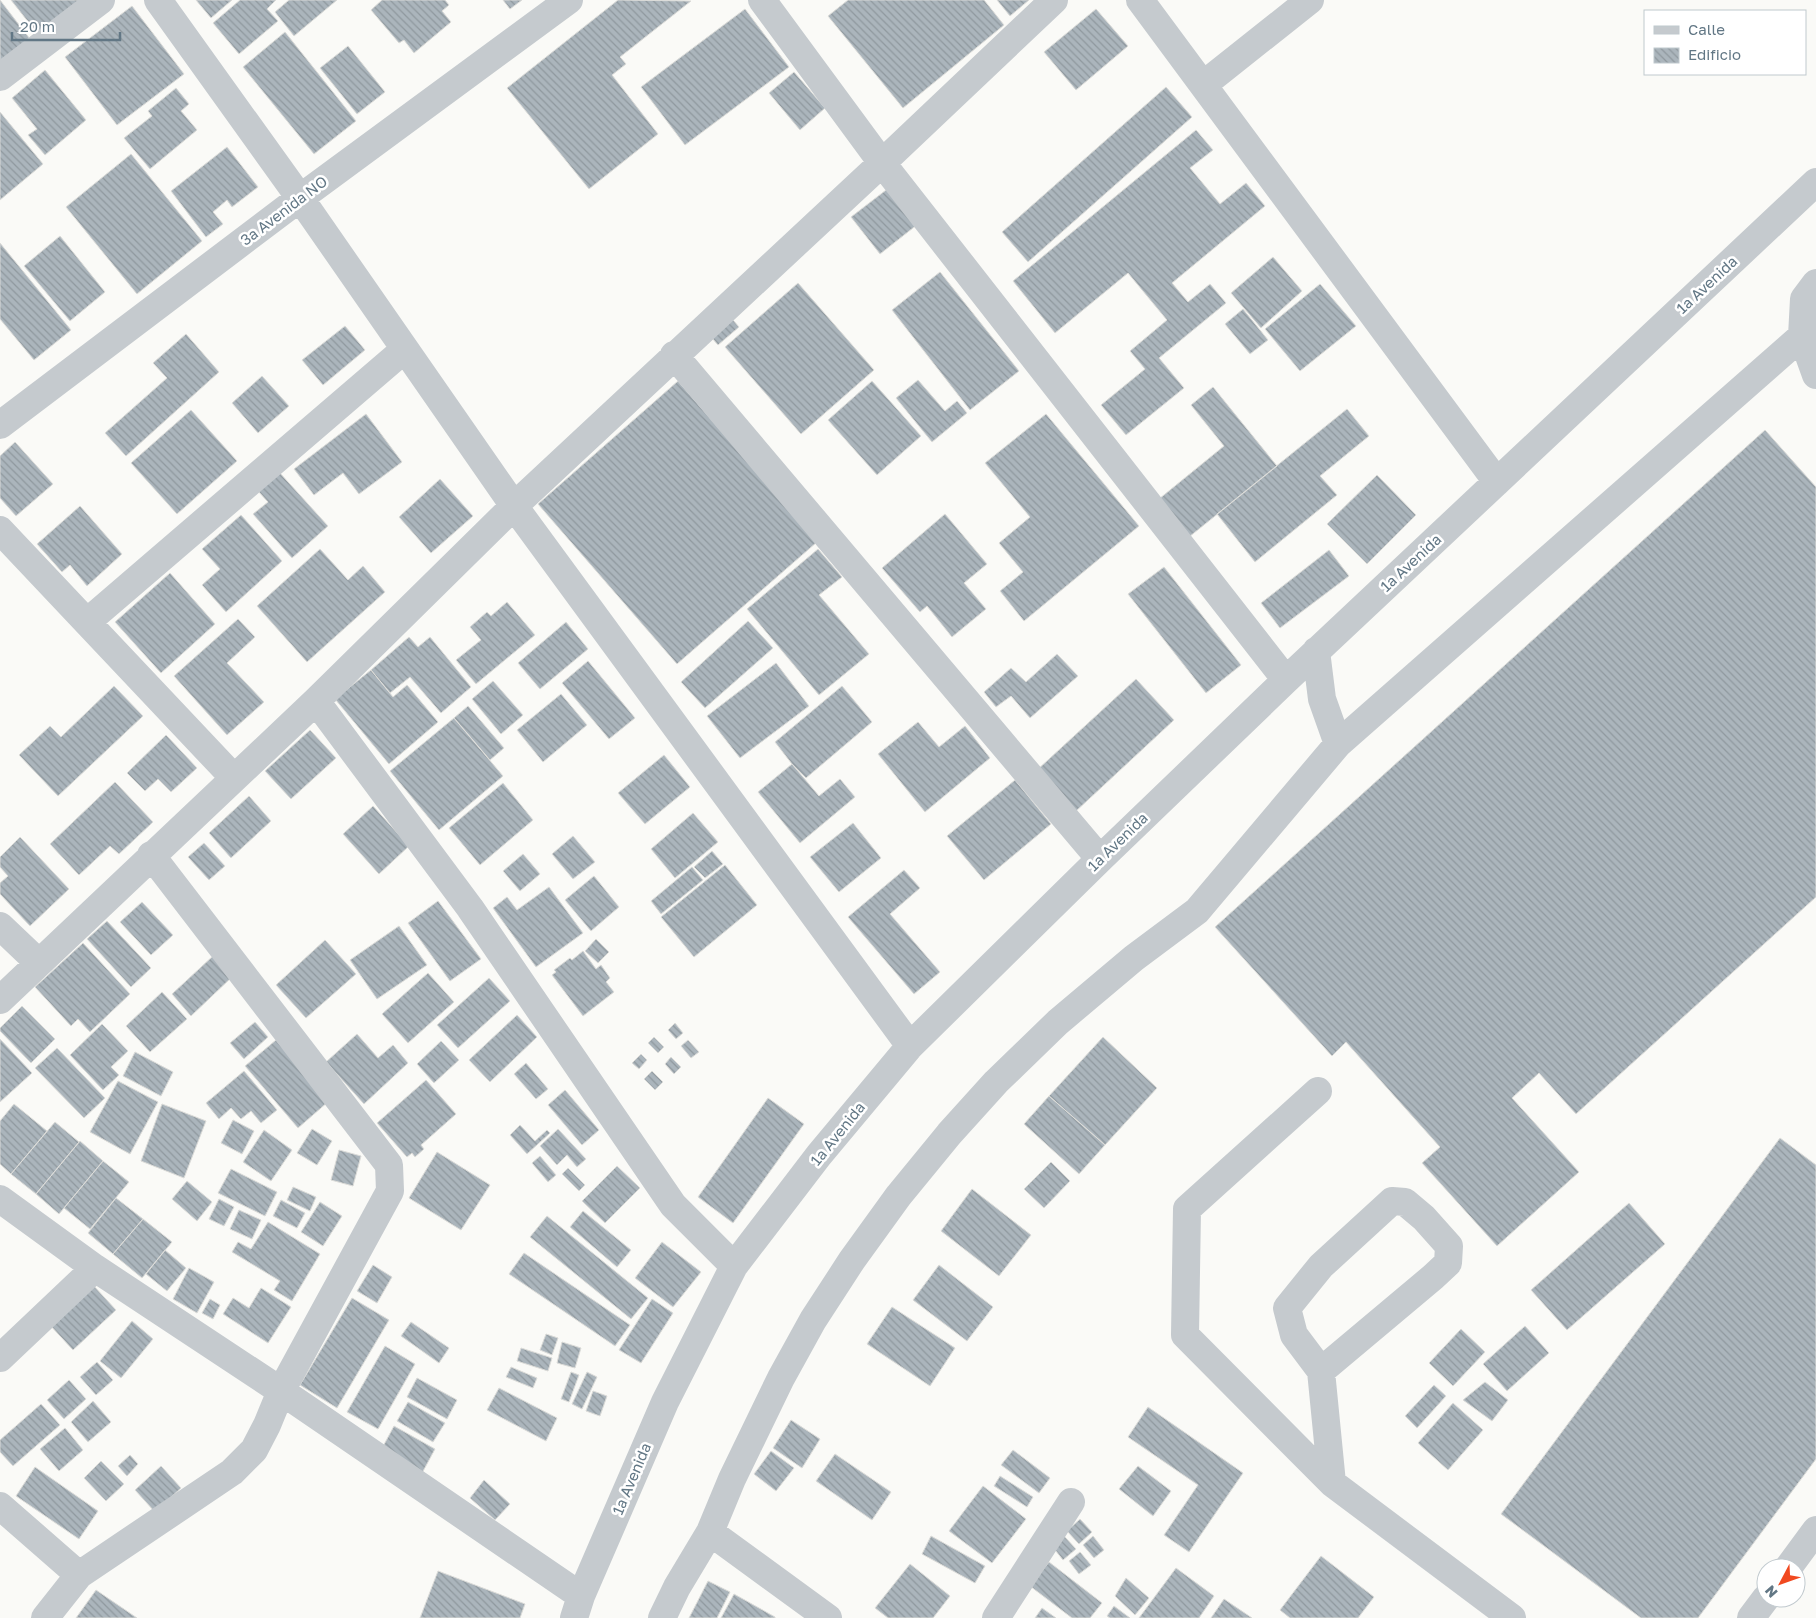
<svg xmlns="http://www.w3.org/2000/svg" width="1816" height="1618" font-family="'Golos Text',sans-serif">
<style>
.building{fill:url(#building-back-hatch);stroke:#dcdcd9}
.lines{fill:none;stroke-linecap:round;stroke-linejoin:round}
.minor{stroke:#c5cace;stroke-width:28}
.labels{text-anchor:middle;stroke-width:5;stroke-linejoin:round;paint-order:stroke}
.street-label{font-size:15px;fill:#627785;stroke:#fff}
</style>
<defs>
<pattern id="building-back-hatch" width="6" height="6" patternUnits="userSpaceOnUse" patternTransform="scale(1.25)"><rect width="6" height="6" fill="#abb5bc"/><path d="M-1 5l2 2M0 0l6 6M5-1l2 2" fill="none" stroke="#8f989e"/></pattern>
</defs>
<rect width="100%" height="100%" fill="#fafaf7"/>
<path class="building" d="M0,0L30,39L0,62Z
M11,0H80L37,33Z
M196,0H232L211,18Z
M240,0H276L267,9L278,21L239,54L213,23Z
M289,0H337L294,36L275,12Z
M382,0H445L449,5L442,11L451,22L414,53L404,40L399,43L371,10Z
M503,0H522L510,9Z
M618,0L691,1L620,57L626,64L612,75L658,134L589,189L507,88Z
M848,0H984L1004,25L903,108L828,16Z
M997,0H1029L1010,16Z
M132,6L184,74L117,125L65,57Z
M745,9L789,67L685,145L641,87Z
M1096,9L1128,46L1076,90L1044,52Z
M285,32L356,121L314,154L243,67Z
M348,46L385,92L357,114L320,68Z
M45,70L86,120L45,155L28,135L37,129L12,98Z
M794,72L825,108L800,130L769,93Z
M1166,87L1192,117L1028,262L1002,232Z
M176,88L189,104L181,111L197,130L150,169L124,138L152,116L148,111Z
M0,112L43,164L0,200Z
M1196,130L1213,150L1190,168L1220,204L1246,183L1265,206L1172,283L1188,302L1210,284L1226,303L1159,358L1184,388L1126,435L1101,405L1145,369L1130,351L1167,320L1128,273L1055,333L1013,281Z
M227,147L258,187L232,207L227,200L213,212L223,224L206,237L171,191Z
M131,154L202,241L137,294L66,207Z
M890,187L918,224L880,254L851,217Z
M60,236L105,292L70,321L24,266Z
M0,243L71,330L34,360L0,319Z
M1273,257L1302,291L1261,328L1231,293Z
M940,272L1019,371L970,410L892,310Z
M798,283L874,370L801,434L725,347Z
M1320,284L1356,326L1300,371L1265,329Z
M1243,309L1268,340L1250,354L1225,324Z
M727,313L739,327L718,345L706,331Z
M345,326L365,350L323,385L302,360Z
M186,334L219,372L126,456L105,433L167,378L153,363Z
M262,376L289,406L258,433L232,403Z
M918,380L945,411L957,401L967,413L932,442L896,398Z
M678,381L817,542L677,664L538,504Z
M872,381L921,436L877,475L828,420Z
M1213,387L1277,466L1189,537L1159,499L1224,446L1191,405Z
M1347,409L1369,436L1320,476L1337,495L1255,562L1217,514Z
M191,410L237,461L177,514L131,463Z
M366,414L402,462L359,494L343,473L314,495L294,469Z
M1046,414L1139,526L1024,621L1000,591L1023,572L999,543L1030,517L985,463Z
M1765,430L1816,487V897L1576,1114L1539,1073L1512,1098L1579,1172L1497,1246L1422,1163L1440,1147L1346,1042L1332,1056L1215,927Z
M15,442L53,484L16,516L0,498V456Z
M279,472L328,526L292,558L253,514L268,502L258,491Z
M1377,475L1416,515L1367,564L1327,524Z
M440,479L473,516L431,553L399,517Z
M80,506L122,554L87,586L70,565L62,572L37,544Z
M945,514L987,564L964,583L986,609L952,637L927,606L920,612L882,568Z
M241,515L282,561L226,612L202,585L220,569L202,549Z
M320,549L348,580L363,566L385,592L307,662L257,606Z
M818,549L842,577L819,595L869,654L819,695L747,609Z
M1329,550L1349,576L1280,628L1261,603Z
M1164,567L1241,665L1206,693L1128,594Z
M170,573L215,624L161,673L115,622Z
M507,602L535,635L476,684L456,660L481,640L470,627L487,612L491,616Z
M238,619L255,637L227,663L264,702L227,735L174,676Z
M748,621L773,648L705,708L681,682Z
M566,622L588,649L540,689L518,663Z
M409,637L418,647L430,637L471,687L441,713L410,677L390,693L371,670Z
M1057,654L1078,676L1030,718L1011,696L996,707L984,692L1011,668L1026,682Z
M588,661L635,718L609,739L562,683Z
M776,663L809,706L740,758L707,716Z
M371,670L393,697L407,685L438,722L389,764L335,699Z
M1136,679L1174,720L1075,812L1036,771Z
M493,681L523,715L501,734L472,699Z
M114,686L143,716L58,796L19,755L50,726L61,737Z
M842,686L872,722L806,778L792,764L775,742Z
M561,694L587,725L543,762L517,730Z
M468,706L504,748L490,760L454,718Z
M454,718L503,776L439,830L390,771Z
M918,722L939,747L965,726L990,758L925,812L878,754Z
M310,730L336,758L291,799L265,771Z
M166,735L197,768L171,792L158,779L145,791L127,773Z
M664,755L690,787L645,824L618,793Z
M792,764L819,796L840,779L855,797L800,843L758,792Z
M1015,780L1051,824L984,880L947,836Z
M115,782L153,822L119,854L110,846L79,875L50,844Z
M503,783L533,820L480,865L449,828Z
M249,796L271,821L231,858L209,833Z
M373,806L409,846L379,874L343,834Z
M693,813L718,842L675,878L651,849Z
M853,823L881,858L839,892L810,857Z
M573,836L595,862L573,879L552,854Z
M20,837L69,889L30,926L0,894V883L8,876L0,867V857Z
M204,843L225,866L209,880L188,857Z
M712,851L723,864L705,878L694,867Z
M523,854L540,874L520,891L503,871Z
M725,865L757,905L694,957L661,917Z
M692,867L703,880L661,914L651,901Z
M904,870L920,888L890,914L940,972L914,994L848,917Z
M594,876L619,907L591,931L565,900Z
M549,887L583,933L536,967L493,908L507,897L517,910Z
M438,901L481,959L450,981L408,923Z
M142,902L173,935L151,955L120,922Z
M107,921L151,968L131,987L87,939Z
M399,926L427,965L377,999L350,960Z
M596,939L609,952L598,963L585,951Z
M325,940L356,974L306,1018L276,985Z
M83,943L130,994L90,1032L78,1019L71,1026L35,987Z
M583,951L596,969L601,965L610,978L606,982L614,992L583,1016L552,975L556,972L554,970L570,958L572,960Z
M213,956L233,976L191,1016L172,994Z
M428,973L454,1002L408,1043L382,1014Z
M489,978L510,1001L458,1048L437,1025Z
M162,992L187,1019L150,1052L126,1026Z
M22,1006L55,1039L31,1063L0,1031V1028Z
M517,1015L537,1037L490,1082L469,1060Z
M255,1022L268,1037L244,1059L230,1043Z
M675,1023L683,1033L676,1039L668,1030Z
M102,1024L128,1051L111,1067L119,1075L103,1090L70,1055Z
M357,1034L378,1058L393,1045L408,1063L364,1104L326,1062Z
M654,1037L664,1047L658,1053L648,1043Z
M1103,1037L1157,1088L1105,1145L1049,1096Z
M0,1039L32,1073L0,1102Z
M276,1040L329,1101L298,1128L245,1066Z
M688,1040L699,1052L691,1058L681,1046Z
M441,1041L459,1060L434,1083L417,1064Z
M57,1048L105,1098L84,1118L35,1068Z
M135,1052L173,1072L161,1096L123,1076Z
M641,1054L647,1060L639,1069L632,1063Z
M671,1057L681,1067L674,1074L665,1064Z
M526,1063L548,1089L536,1099L514,1074Z
M244,1071L277,1110L261,1123L251,1111L241,1119L231,1108L219,1119L206,1103Z
M652,1071L663,1082L655,1090L644,1079Z
M426,1080L456,1114L421,1145L424,1149L415,1157L412,1153L407,1157L377,1123Z
M118,1081L158,1102L130,1154L90,1132Z
M565,1090L599,1130L582,1145L548,1105Z
M1049,1096L1105,1145L1079,1174L1024,1124Z
M768,1098L804,1124L733,1223L698,1197Z
M14,1104L47,1131L11,1174L0,1164V1121Z
M162,1104L206,1121L184,1178L141,1161Z
M233,1120L254,1131L242,1154L221,1143Z
M55,1122L79,1142L36,1194L11,1174Z
M520,1125L535,1141L547,1130L550,1133L527,1154L510,1135Z
M312,1129L332,1141L317,1165L297,1153Z
M558,1129L586,1159L577,1167L567,1155L557,1165L540,1146Z
M264,1130L292,1150L271,1181L243,1162Z
M1780,1138L1816,1165V1459L1698,1618H1641L1501,1514Z
M80,1141L103,1161L59,1214L36,1194Z
M339,1150L361,1156L353,1186L331,1180Z
M437,1152L490,1185L461,1230L409,1198Z
M540,1156L556,1175L548,1182L532,1163Z
M103,1161L129,1182L90,1229L64,1208Z
M1051,1162L1070,1181L1044,1208L1024,1189Z
M617,1166L640,1188L605,1223L582,1201Z
M568,1168L585,1185L579,1191L562,1174Z
M231,1169L277,1192L265,1216L218,1193Z
M187,1181L212,1202L197,1221L172,1199Z
M293,1187L316,1197L310,1211L287,1200Z
M972,1189L1031,1235L999,1276L941,1231Z
M116,1198L143,1219L113,1254L88,1233Z
M219,1199L234,1207L224,1226L209,1219Z
M281,1200L305,1213L297,1228L273,1216Z
M320,1202L342,1216L323,1246L301,1232Z
M1629,1203L1665,1244L1567,1330L1531,1290Z
M239,1210L261,1220L252,1239L230,1229Z
M583,1211L631,1250L617,1267L570,1227Z
M547,1216L648,1298L631,1319L530,1237Z
M143,1219L172,1242L142,1278L113,1254Z
M268,1222L320,1254L292,1301L274,1290L280,1281L232,1252L238,1242L251,1249Z
M662,1242L701,1272L673,1307L635,1278Z
M165,1250L186,1268L167,1291L146,1274Z
M524,1253L630,1325L615,1346L509,1274Z
M373,1265L392,1277L377,1303L357,1291Z
M939,1265L993,1307L967,1341L913,1300Z
M189,1268L214,1282L197,1313L173,1299Z
M92,1284L116,1310L73,1350L49,1324Z
M261,1288L291,1307L268,1343L223,1314L233,1298L249,1308Z
M352,1298L389,1320L337,1408L300,1385Z
M210,1299L220,1305L213,1319L202,1313Z
M652,1299L673,1313L641,1363L619,1350Z
M892,1307L955,1348L930,1386L867,1344Z
M132,1321L153,1339L121,1378L100,1361Z
M411,1322L449,1348L439,1363L401,1336Z
M1525,1326L1549,1353L1507,1391L1483,1364Z
M1461,1329L1485,1352L1453,1386L1429,1363Z
M546,1334L558,1338L552,1355L540,1350Z
M562,1342L581,1348L575,1368L557,1363Z
M385,1346L415,1364L378,1429L347,1412Z
M521,1348L552,1358L548,1371L517,1361Z
M97,1362L113,1380L96,1395L80,1377Z
M511,1367L537,1378L533,1388L506,1377Z
M571,1372L579,1375L569,1402L561,1399Z
M587,1372L597,1377L582,1409L572,1404Z
M417,1378L457,1400L447,1419L407,1397Z
M69,1380L86,1399L64,1419L47,1400Z
M1485,1382L1508,1400L1492,1421L1463,1400Z
M1434,1385L1446,1396L1417,1428L1405,1416Z
M499,1388L557,1418L546,1441L487,1410Z
M593,1391L607,1396L600,1416L586,1411Z
M93,1401L111,1422L88,1442L71,1422Z
M408,1402L445,1423L433,1442L397,1421Z
M1453,1403L1483,1430L1448,1470L1418,1443Z
M41,1404L60,1425L13,1466L0,1452V1440Z
M1148,1407L1243,1473L1189,1552L1164,1535L1198,1485L1128,1437Z
M791,1420L820,1439L802,1468L773,1448Z
M394,1426L435,1449L421,1475L380,1452Z
M65,1428L83,1450L59,1471L40,1449Z
M1013,1450L1050,1478L1039,1493L1001,1465Z
M771,1451L794,1468L776,1491L754,1474Z
M835,1454L891,1492L872,1520L816,1481Z
M130,1455L138,1464L127,1476L118,1466Z
M101,1461L124,1484L106,1501L84,1478Z
M161,1466L181,1488L155,1512L135,1490Z
M1138,1466L1171,1491L1153,1516L1119,1489Z
M35,1467L98,1511L79,1539L16,1496Z
M1000,1476L1033,1497L1027,1507L994,1486Z
M484,1480L510,1504L495,1520L470,1498Z
M983,1486L1026,1519L992,1563L949,1531Z
M1080,1519L1092,1532L1079,1544L1067,1531Z
M931,1536L985,1566L975,1583L922,1554Z
M1064,1536L1076,1549L1063,1560L1052,1546Z
M1093,1536L1104,1550L1094,1558L1083,1545Z
M1080,1552L1091,1565L1079,1574L1069,1561Z
M1321,1556L1374,1597L1358,1618H1290L1280,1610Z
M1049,1562L1102,1603L1090,1618H1072L1030,1586Z
M910,1564L950,1596L933,1618H888L875,1608Z
M1176,1568L1214,1596L1199,1618H1139Z
M438,1571L525,1604L520,1618H420Z
M1126,1578L1149,1598L1135,1615L1115,1596Z
M708,1581L730,1592L717,1618H689Z
M96,1590L137,1618H76Z
M734,1594L775,1617V1618H721Z
M1224,1599L1252,1618H1211Z
M1114,1606L1130,1618H1110L1107,1616Z
M1042,1608L1056,1618H1035Z"/>
<g class="lines">
<path class="minor" d="M158,0L300,198L514,506L910,1046
M762,0L882,163L1286,680
M1140,0L1497,482
M0,77L101,0
M1203,85L1310,0
M1816,283L1804,299L1802,336L1816,375
M674,355L1100,859
M0,425L300,198L569,0
M0,530L234,778
M87,622L405,349
M316,701L470,908L673,1205L734,1266
M1338,744L1802,336
M0,926L39,963
M0,1000L316,701L514,506L882,163L1054,0
M1318,1091L1187,1209L1185,1335L1332,1483L1512,1618
M0,1199L95,1268L281,1391L581,1596
M0,1358L95,1268
M1321,1371L1433,1277L1448,1263L1449,1246L1424,1218L1405,1202L1392,1201L1321,1266L1287,1308L1294,1335L1321,1371L1332,1483
M0,1506L79,1575
M710,1532L828,1618
M1788,1568L1816,1530
M45,1618L79,1575L232,1472L254,1450L267,1425L281,1391L390,1191L389,1165L151,855
M574,1618L581,1596L665,1402L734,1266L819,1155L910,1046L1100,859L1286,680L1816,182
M662,1618L677,1587L710,1532L732,1479L781,1378L813,1320L852,1260L899,1195L949,1134L996,1082L1058,1022L1134,958L1197,911L1338,744L1322,699L1316,651
M996,1618L1071,1502
M1751,1618L1766,1598"/>
</g>
<g class="labels">
<g class="street-label">
<text transform="translate(284 211) rotate(-37)" y="5">3a Avenida NO</text>
<text transform="translate(1707 285) rotate(-43)" y="5">1a Avenida</text>
<text transform="translate(1411 563) rotate(-43)" y="5">1a Avenida</text>
<text transform="translate(1118 842) rotate(-44)" y="5">1a Avenida</text>
<text transform="translate(838 1134) rotate(-51)" y="5">1a Avenida</text>
<text transform="translate(632 1479) rotate(-67)" y="5">1a Avenida</text>
</g>
</g>
<rect x="1644" y="10" width="162" height="65" fill="#ffffff" stroke="#c0c9ce"/>
<rect x="1654" y="26" width="25" height="8" fill="#c5cace" stroke="#c0c9ce"/>
<text x="1688" y="35" font-size="15" fill="#627785">Calle</text>
<rect x="1654" y="48" width="25" height="15" fill="url(#building-back-hatch)" stroke="#c0c9ce"/>
<text x="1688" y="60" font-size="15" fill="#627785">Edificio</text>
<g transform="translate(1781 1583) rotate(229)"><circle r="24" fill="#ffffff" stroke="#c0c9ce"/>
<path d="M0-4L9 19L0 12L-9 19Z" fill="#f14920"/>
<text y="-8" font-size="14" font-weight="bold" text-anchor="middle" fill="#627785">N</text>
</g>
<path d="M12 32v8h108v-8" fill="none" stroke="#627785" stroke-width="2.5"/>
<text x="20" y="32" font-size="15" fill="#627785" stroke="#ffffff" stroke-width="4" paint-order="stroke">20 m</text>
</svg>
